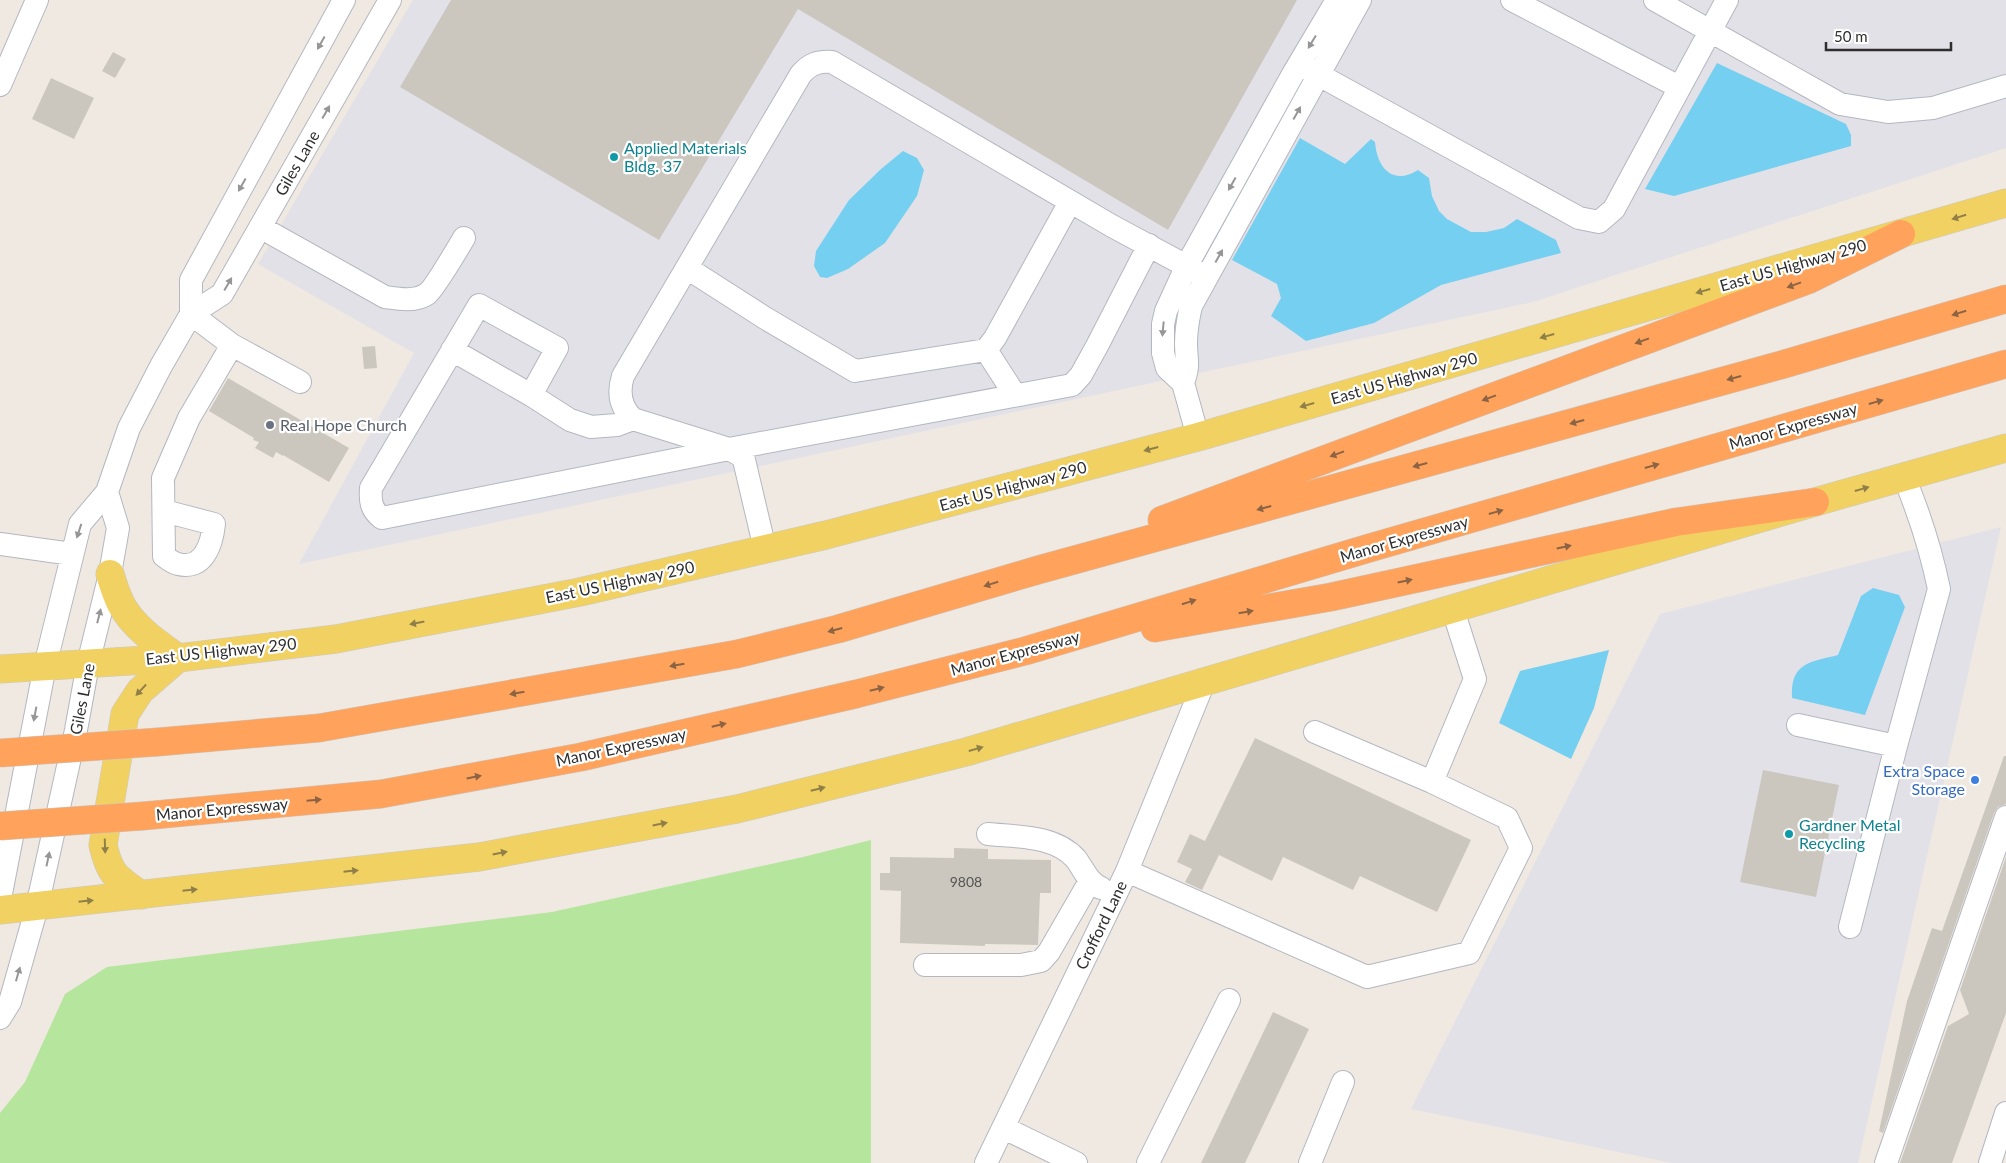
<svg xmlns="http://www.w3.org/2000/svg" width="2006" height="1163" font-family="Lato,sans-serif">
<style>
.industrial{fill:#e3e1e8}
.green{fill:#b6e59e}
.water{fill:#75cff0}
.building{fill:#cbc7bf}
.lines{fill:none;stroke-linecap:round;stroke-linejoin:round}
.minor-casing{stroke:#b4b7c1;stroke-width:24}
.major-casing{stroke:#c9c9c9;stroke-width:29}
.highway-casing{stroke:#c9c9c9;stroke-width:29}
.minor{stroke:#fff;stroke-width:22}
.major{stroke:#f2d163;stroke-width:28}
.highway{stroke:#ffa35c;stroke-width:28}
.highway-bridge-casing{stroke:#c9c9c9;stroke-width:29;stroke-linecap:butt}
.highway-bridge{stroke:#ffa35c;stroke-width:28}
.oneway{fill:#969696}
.oneway2{fill:#908048}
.oneway3{fill:#8c6343}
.culture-dot{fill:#0f9aa8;stroke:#fff;stroke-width:2}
.worship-dot{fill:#6b7280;stroke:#fff;stroke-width:2}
.shop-dot{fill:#3f7fe0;stroke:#fff;stroke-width:2}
.labels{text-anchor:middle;stroke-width:4.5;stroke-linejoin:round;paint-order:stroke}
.number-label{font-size:14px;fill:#555452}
.culture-label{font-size:16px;fill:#0d838f;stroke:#fff;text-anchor:start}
.street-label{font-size:16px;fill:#2e2e2e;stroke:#fff}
.worship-label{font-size:16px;fill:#5b616d;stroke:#fff;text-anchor:start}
.shop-label{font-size:16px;fill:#366cbe;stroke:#fff;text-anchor:end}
</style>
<rect width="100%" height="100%" fill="#efe9e1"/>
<path class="industrial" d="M413,0H2006V148L1533,302L299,564L414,353L258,264Z
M2001,527L1858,1163H1672L1411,1109L1660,614Z"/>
<path class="green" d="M871,840V1163H0V1113L25,1082L65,994L107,967L552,912L803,857Z"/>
<path class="water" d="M1717,63L1846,124L1851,135V146L1674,196L1645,189Z
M1300,138L1345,164L1371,139L1375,142C1377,168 1393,186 1418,170L1429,178L1432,196L1439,211L1447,219L1471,232H1486L1504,228L1517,219L1556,240L1561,253L1441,285L1374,323L1306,341L1271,316L1281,298L1277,284L1232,260Z
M903,151L917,158L924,170L917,196L885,243L848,269L827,278L820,277L814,266L816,251L849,200L881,169Z
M1873,588L1899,595L1905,607L1865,715L1792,698C1790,662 1811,662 1838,655L1861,596Z
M1609,650L1594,708L1571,759L1499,723L1520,671Z"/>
<path class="building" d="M451,0H1297L1168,230L798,9L659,240L400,87Z
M113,52L126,59L115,78L102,71Z
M51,78L94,98L74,139L32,119Z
M375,346L377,368L364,369L362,347Z
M228,378L349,448L329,482L283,455V456L276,452L273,458L255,448L259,442L253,440L254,438L209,411Z
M1255,738L1471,840L1437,912L1360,876L1353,890L1283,857L1272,881L1219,855L1202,890L1185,882L1192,869L1177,862L1190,834L1205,841Z
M2004,756H2006V804L1998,807L1994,813L1883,1133L1879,1131L1907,1001L1932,928L1942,931Z
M1763,770L1839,785L1816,897L1740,882Z
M954,848L988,849V859L1051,860V893H1040L1038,945L985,944V946L900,943L901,891L880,890V873H890V857L954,858Z
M2006,857V1013L1952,1163H1900L1948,1026L1969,1014L1960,990Z
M1273,1012L1309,1029L1245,1163H1201Z"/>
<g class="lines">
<defs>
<path id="minor" d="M1512,0L1679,87
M1655,0L1840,104L1888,112L1933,108L2006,86
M1299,64L1579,218L1599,222L1614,209L1727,0
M0,85L37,0
M260,227L385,297C399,299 415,302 427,294C434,289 458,248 464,238
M687,268L765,318L855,371L986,350L995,338L1070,202
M191,314V280L344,0
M191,314L232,345L300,382
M452,350L531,395L570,420L591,427L617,425L633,419
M986,350L1015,395
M1183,383C1190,363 1186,362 1186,343C1186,330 1188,319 1191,306L1360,0
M531,395L557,348L479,305L371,488C370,501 371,510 382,518L729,449L1072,385L1081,375L1097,346L1149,245
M1198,437L1183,383L1167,368L1163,353V324L1166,311L1187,265L1293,74L1337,0
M164,511L214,524C212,543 204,571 178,564C173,563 168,559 164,556L163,478L189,418L232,345
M0,544L72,554
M765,549L744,460L740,455L729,449L633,419C620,407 618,392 623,376L801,74C810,64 818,61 832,62L1112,226L1207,277
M1798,725L1896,746
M1315,732L1432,782
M988,834C1017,837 1055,835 1076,859C1084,870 1088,882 1101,888
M1127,871L1367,977L1469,953L1521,848L1507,818L1432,782L1475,679L1453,610
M0,899L45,666L80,524L107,492L129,428L161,366L191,314L222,294L390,0
M1850,927L1896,746L1939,589C1931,550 1919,513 1904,477
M925,965H1021L1041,961L1049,952L1090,881
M0,1018L10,1002L37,907L76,730L88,664L110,574L118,528L107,492
M1004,1128L1076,1163
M986,1163L1127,871L1204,682
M1148,1163L1229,1000
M1310,1163L1343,1082
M1886,1163L2006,817
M1990,1163L2006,1113"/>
<path id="major" d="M110,574C113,584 116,594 121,604C133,627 157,643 178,658
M0,669L178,658L336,639L580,592L826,535L1198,437L2006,203
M141,895C117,878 110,876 103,845L125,714L140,691L178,658
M0,910L479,857L737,809L966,752L1815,502L2006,448"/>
<path id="highway" d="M1162,520L1808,280L1901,234
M1155,628L1331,597L1676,522L1815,502
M158,742L319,728L737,654L838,629L1038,570L1781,365L2006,299
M143,816L381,794L581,757L856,694L1025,651L1366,549L2006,364"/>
</defs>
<use href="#minor" class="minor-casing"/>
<use href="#major" class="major-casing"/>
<use href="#highway" class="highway-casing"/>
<use href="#minor" class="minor"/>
<use href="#major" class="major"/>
<use href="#highway" class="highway"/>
<defs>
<path id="highway-bridge" d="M0,753L158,742
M0,826L143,816"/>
</defs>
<use href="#highway-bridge" class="highway-bridge-casing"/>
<use href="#highway-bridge" class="highway-bridge"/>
</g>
<defs><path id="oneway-solid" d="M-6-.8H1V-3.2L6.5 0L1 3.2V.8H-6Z" transform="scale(1.25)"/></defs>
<g class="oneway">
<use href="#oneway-solid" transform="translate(1312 42) rotate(121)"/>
<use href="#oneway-solid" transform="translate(321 43) rotate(119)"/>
<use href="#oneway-solid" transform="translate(326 112) rotate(-60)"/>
<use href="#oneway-solid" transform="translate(1297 113) rotate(-61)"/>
<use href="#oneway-solid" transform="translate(1232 184) rotate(119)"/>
<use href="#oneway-solid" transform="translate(242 185) rotate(119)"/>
<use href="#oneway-solid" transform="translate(1219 256) rotate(-61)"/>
<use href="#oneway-solid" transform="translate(228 284) rotate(-60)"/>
<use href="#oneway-solid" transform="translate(1163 329) rotate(95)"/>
<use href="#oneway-solid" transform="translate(79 531) rotate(108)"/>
<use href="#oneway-solid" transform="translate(99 616) rotate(-76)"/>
<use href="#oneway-solid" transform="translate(35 714) rotate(101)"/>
<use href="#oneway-solid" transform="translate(48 859) rotate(-78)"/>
<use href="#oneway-solid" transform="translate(18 974) rotate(-74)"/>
</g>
<g class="oneway2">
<use href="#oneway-solid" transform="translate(1959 217) rotate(163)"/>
<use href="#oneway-solid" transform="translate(1703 291) rotate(164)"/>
<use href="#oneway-solid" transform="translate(1547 336) rotate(164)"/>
<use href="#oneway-solid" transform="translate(1307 405) rotate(164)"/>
<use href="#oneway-solid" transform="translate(1151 449) rotate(165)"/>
<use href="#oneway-solid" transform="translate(1862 489) rotate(-16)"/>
<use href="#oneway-solid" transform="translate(417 623) rotate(169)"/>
<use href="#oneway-solid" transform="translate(141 690) rotate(133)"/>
<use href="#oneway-solid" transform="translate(976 749) rotate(-16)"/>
<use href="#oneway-solid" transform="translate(818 789) rotate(-14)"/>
<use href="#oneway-solid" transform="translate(660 824) rotate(-11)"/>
<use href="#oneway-solid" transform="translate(105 846) rotate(88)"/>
<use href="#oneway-solid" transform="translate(500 853) rotate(-11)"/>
<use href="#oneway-solid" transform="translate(351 871) rotate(-6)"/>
<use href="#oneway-solid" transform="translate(190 890) rotate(-6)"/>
<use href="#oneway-solid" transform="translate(86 901) rotate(-6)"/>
</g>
<g class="oneway3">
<use href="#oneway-solid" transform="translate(1794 285) rotate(160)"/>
<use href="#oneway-solid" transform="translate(1959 313) rotate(163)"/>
<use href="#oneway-solid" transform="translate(1642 341) rotate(160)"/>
<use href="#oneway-solid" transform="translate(1734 378) rotate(165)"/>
<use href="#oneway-solid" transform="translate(1489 398) rotate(160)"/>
<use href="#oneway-solid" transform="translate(1876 402) rotate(-16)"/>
<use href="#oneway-solid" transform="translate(1577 422) rotate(165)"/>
<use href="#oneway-solid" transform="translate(1337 454) rotate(160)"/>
<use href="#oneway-solid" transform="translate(1420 465) rotate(165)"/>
<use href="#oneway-solid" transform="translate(1652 466) rotate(-16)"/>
<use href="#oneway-solid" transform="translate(1264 508) rotate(165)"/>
<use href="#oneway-solid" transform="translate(1496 512) rotate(-16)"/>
<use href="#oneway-solid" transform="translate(1564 547) rotate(-12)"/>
<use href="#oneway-solid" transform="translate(1405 581) rotate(-12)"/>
<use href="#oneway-solid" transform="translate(991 584) rotate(163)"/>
<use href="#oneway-solid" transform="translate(1189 602) rotate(-17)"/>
<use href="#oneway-solid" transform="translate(1246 612) rotate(-10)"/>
<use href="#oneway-solid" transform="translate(835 630) rotate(165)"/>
<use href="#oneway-solid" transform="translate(677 665) rotate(170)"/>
<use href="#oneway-solid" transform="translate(877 689) rotate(-14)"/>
<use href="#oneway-solid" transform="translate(517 693) rotate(170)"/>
<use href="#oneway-solid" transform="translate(719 725) rotate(-13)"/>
<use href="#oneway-solid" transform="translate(474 777) rotate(-11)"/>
<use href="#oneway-solid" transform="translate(314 800) rotate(-5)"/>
</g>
<g class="culture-dot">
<circle cx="614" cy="157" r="5"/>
<circle cx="1789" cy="834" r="5"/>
</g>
<circle class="worship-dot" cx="270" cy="425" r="5"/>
<circle class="shop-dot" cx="1975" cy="780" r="5"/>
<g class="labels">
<g class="number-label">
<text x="966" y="887">9808</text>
</g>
<g class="culture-label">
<text x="624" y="154">Applied Materials<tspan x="624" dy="18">Bldg. 37</tspan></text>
<text x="1799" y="831">Gardner Metal<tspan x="1799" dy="18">Recycling</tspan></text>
</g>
<g class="street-label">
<text transform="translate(297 163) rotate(-60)" y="6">Giles Lane</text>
<text transform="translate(1793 265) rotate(-16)" y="6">East US Highway 290</text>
<text transform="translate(1404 378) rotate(-16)" y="6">East US Highway 290</text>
<text transform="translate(1793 426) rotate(-16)" y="6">Manor Expressway</text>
<text transform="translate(1013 486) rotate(-15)" y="6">East US Highway 290</text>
<text transform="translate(1404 539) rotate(-16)" y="6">Manor Expressway</text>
<text transform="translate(620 582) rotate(-12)" y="6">East US Highway 290</text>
<text transform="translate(221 651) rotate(-6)" y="6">East US Highway 290</text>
<text transform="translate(1015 653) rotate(-15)" y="6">Manor Expressway</text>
<text transform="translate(82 699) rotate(-79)" y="6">Giles Lane</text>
<text transform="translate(621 747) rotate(-12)" y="6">Manor Expressway</text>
<text transform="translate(222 809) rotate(-5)" y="6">Manor Expressway</text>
<text transform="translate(1101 925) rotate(-64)" y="6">Crofford Lane</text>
</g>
<g class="worship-label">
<text x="280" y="431">Real Hope Church</text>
</g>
<g class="shop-label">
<text x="1965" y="777">Extra Space<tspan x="1965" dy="18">Storage</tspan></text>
</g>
</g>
<path d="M1826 42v8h125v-8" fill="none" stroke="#2e2e2e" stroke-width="2.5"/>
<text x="1834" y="42" font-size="15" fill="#2e2e2e" stroke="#ffffff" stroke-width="4" paint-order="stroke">50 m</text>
</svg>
